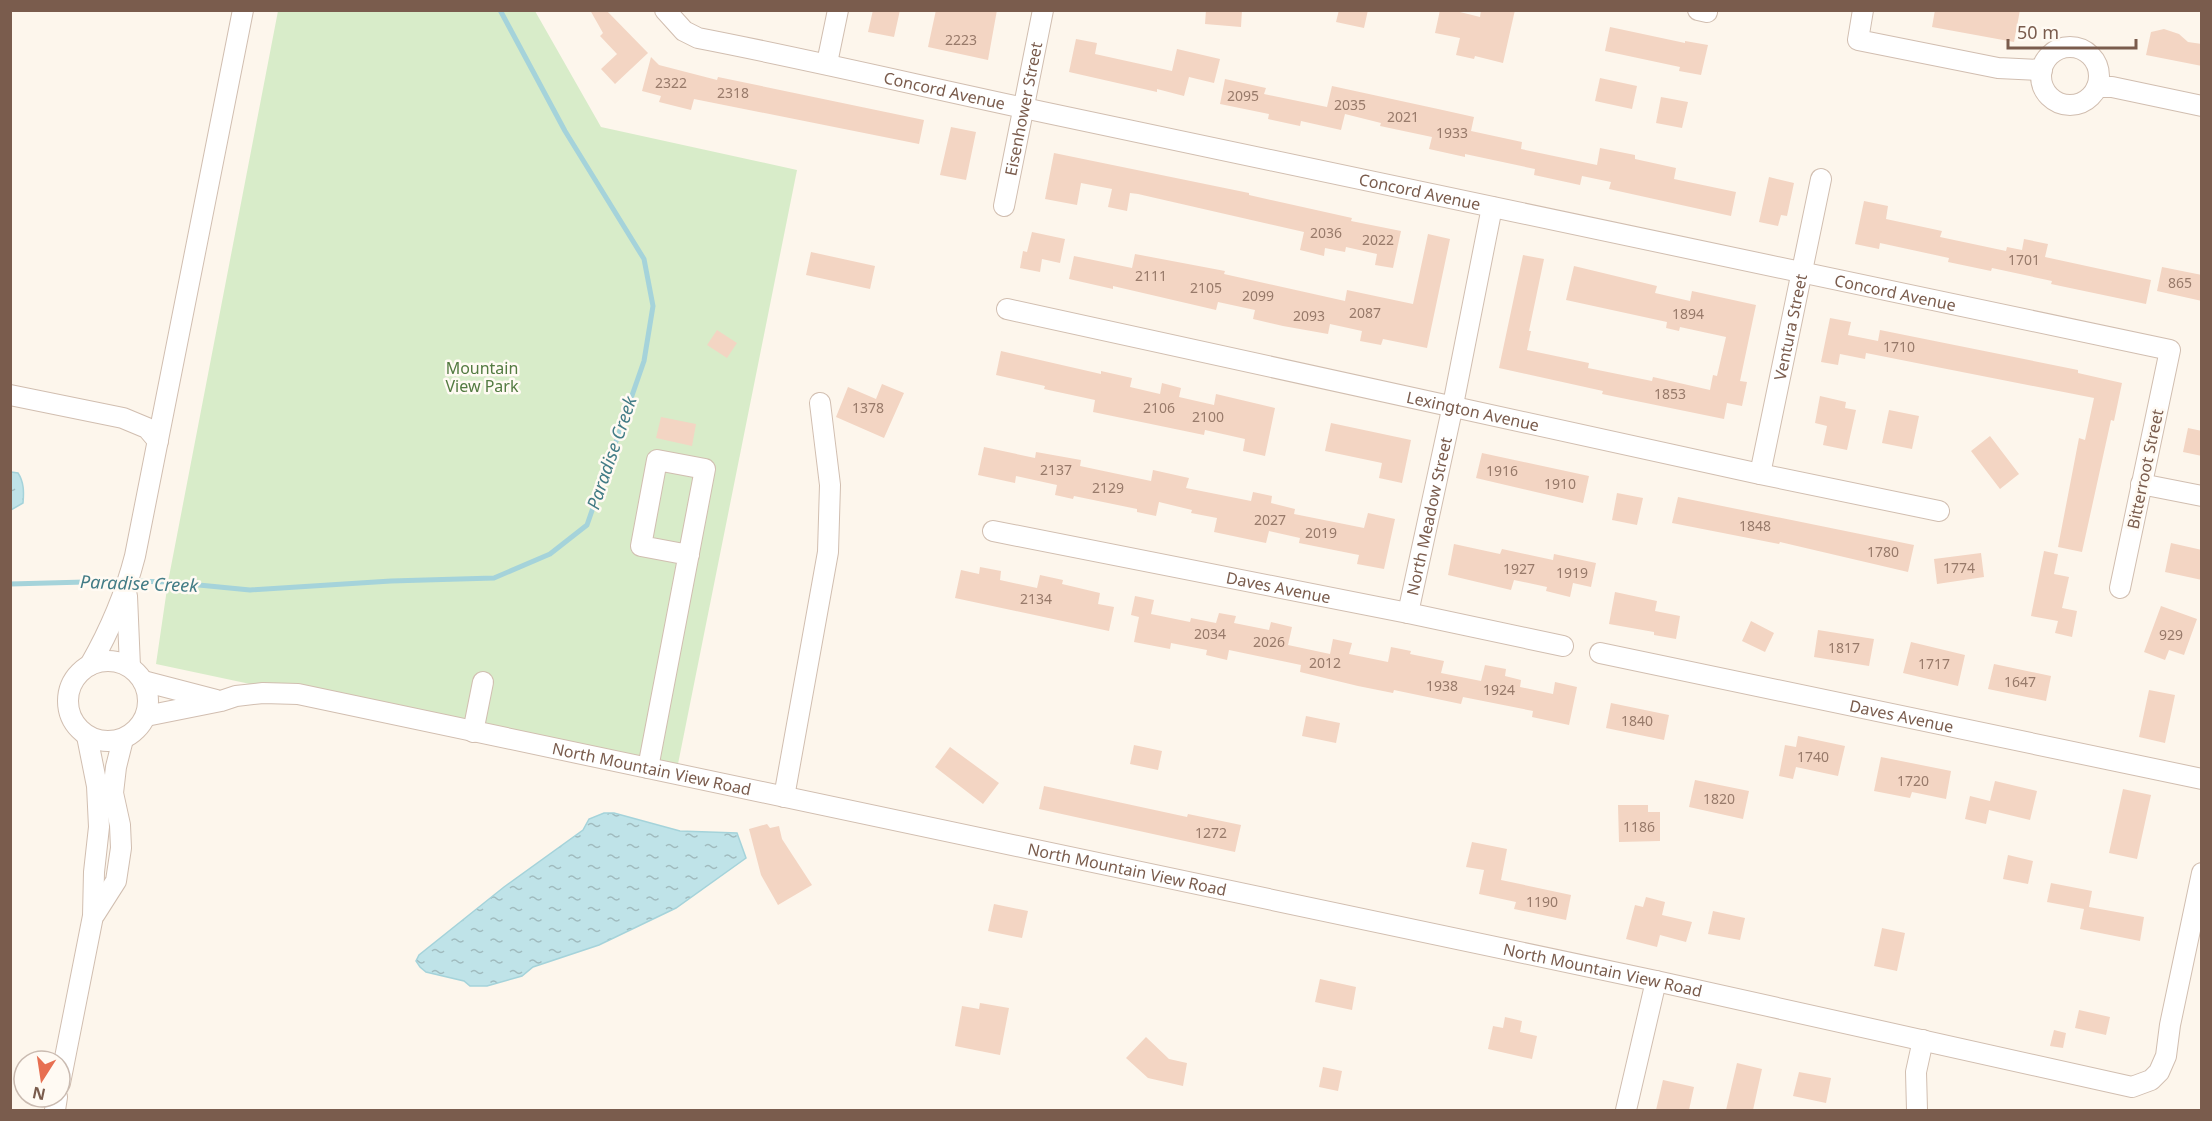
<svg xmlns="http://www.w3.org/2000/svg" width="2212" height="1121" font-family="'Noto Sans',sans-serif">
<style>
.park{fill:#d8ecc9}
.water{fill:url(#water-ripples);stroke:#a5d3da;stroke-width:1.5}
.lines{fill:none;stroke-linecap:round;stroke-linejoin:round}
.stream{stroke:#a5d3da;stroke-width:5}
.building{fill:#f3d5c3}
.minor-casing{stroke:#d1beb0;stroke-width:22}
.minor{stroke:#fff;stroke-width:20}
.labels{text-anchor:middle;stroke-width:5;stroke-linejoin:round;paint-order:stroke}
.number-label{font-size:14px;fill:#987a6a}
.street-label{font-size:16px;fill:#7a5c4d;stroke:#fffaf3}
.park-label{font-size:16px;fill:#537a41;stroke:#fffaf3}
.water-label{font-size:18px;font-style:italic;fill:#437c86;stroke:#fffaf3}
</style>
<defs>
<pattern id="water-ripples" width="26" height="14" patternUnits="userSpaceOnUse" patternTransform="scale(1.5)"><rect width="26" height="14" fill="#bfe3e8"/><path d="M2 4q2-2 4 0t4 0M15 11q2-2 4 0t4 0" fill="none" stroke="#a0bbbe"/></pattern>
</defs>
<rect width="100%" height="100%" fill="#fdf6ec"/>
<path class="park" d="M278,11H535L601,127L797,170L676,774L156,664L168,582Z"/>
<path class="water" d="M11,472L18,473C24,482 24,492 23,503L11,510Z
M604,813H614L680,831L737,833L746,858L676,908L599,945L533,967L522,976L487,986H470L464,981L426,972L420,967L416,961L419,955L504,887L583,830L589,819Z"/>
<g class="lines">
<path class="stream" d="M132,581L168,582L250,590L391,581L494,578L550,554L587,525L644,361L653,306L644,259L565,131L500,10
M10,584L123,581"/>
</g>
<path class="building" d="M590,10H606L648,53L615,84L601,69L617,54L600,36L603,33Z
M873,10H900L894,37L868,32Z
M936,10H997L988,60L928,47Z
M1206,10H1242L1241,27L1205,24Z
M1339,10H1368L1364,28L1336,22Z
M1440,10H1452L1480,17L1481,10H1515L1503,63L1475,56L1474,59L1456,55L1460,38L1435,33Z
M1935,10H2020L2014,42L1932,27Z
M1610,27L1685,43V41L1708,45L1701,75L1679,71L1680,67L1605,51Z
M2164,29L2179,34L2188,42L2202,44V66L2146,55L2151,32Z
M1076,39L1097,43L1095,54L1172,71L1177,49L1220,59L1214,83L1189,77L1184,96L1157,89V92L1069,72Z
M651,57L659,65L717,80L718,77L924,120L919,144L694,99L691,110L659,102L661,96L642,91Z
M1600,78L1637,86L1632,109L1595,101Z
M1225,79L1266,88L1264,94L1327,107L1332,86L1438,109L1474,117L1471,131L1522,142L1521,149L1597,165L1600,148L1635,155V159L1676,168L1674,179L1736,192L1731,216L1609,189L1611,182L1582,176L1580,185L1534,175L1535,169L1465,154V157L1429,149L1432,137L1380,126L1381,123L1345,114L1341,130L1301,121L1300,126L1268,119L1269,114L1220,104Z
M1661,97L1688,102L1682,128L1656,123Z
M951,127L976,132L966,180L940,175Z
M1054,153L1249,193V195L1352,218L1351,221L1401,231L1393,268L1375,265L1377,254L1346,247L1345,252L1325,248L1324,256L1300,250L1304,232L1138,194L1130,193L1127,211L1108,207L1112,189L1081,183L1077,205L1045,199Z
M1769,177L1794,183L1787,216L1781,215L1778,226L1759,222Z
M1864,201L1888,206L1886,219L1942,231L1940,237L2006,251L2007,247L2022,250L2024,239L2048,244L2045,257L2151,280L2146,304L2051,284L2052,281L1992,268L1991,271L1948,262L1949,258L1880,243L1879,249L1855,244Z
M1032,232L1065,239L1060,263L1042,259L1040,272L1020,268L1023,251L1027,252Z
M1428,234L1450,239L1427,348L1383,339L1381,345L1360,341L1362,331L1330,324L1328,334L1283,326L1253,319L1255,310L1218,302L1216,310L1113,286V289L1069,279L1074,256L1132,268L1135,254L1225,271L1224,274L1345,301L1347,290L1413,304Z
M811,252L875,266L870,289L806,275Z
M1523,255L1544,259L1529,331H1531L1527,350L1589,363L1588,368L1652,381L1653,377L1710,390L1713,375L1717,376L1726,337L1680,327L1679,331L1666,328L1667,322L1566,300L1574,266L1657,286L1655,293L1690,301L1692,291L1756,305L1740,381L1747,382L1742,406L1727,403L1724,419L1602,394L1603,391L1499,368Z
M2162,267L2202,275V301L2157,291Z
M1830,318L1851,322L1848,335L1878,341L1880,330L2078,370V373L2122,383L2114,421L2111,420L2082,552L2058,547L2079,438L2085,440L2094,398L1866,353L1865,359L1840,354L1838,365L1821,362Z
M717,330L737,343L727,358L707,345Z
M1001,351L1101,374V371L1132,378L1130,387L1160,394L1162,383L1181,388L1179,397L1214,405L1216,394L1275,408L1265,456L1243,451L1245,439L1205,430L1204,435L1093,412L1095,400L1044,389L1045,386L996,375Z
M882,384L904,393L884,438L836,417L848,387L876,399Z
M1820,396L1846,402L1845,408L1856,410L1847,450L1823,445L1827,426L1815,423Z
M1889,410L1919,416L1912,449L1882,443Z
M661,417L696,424L692,446L656,438Z
M1331,423L1411,440L1402,483L1379,478L1382,463L1325,451Z
M2188,428L2202,431V456L2183,452Z
M1990,436L2019,474L2000,489L1971,451Z
M984,447L1035,458L1036,452L1081,460L1080,466L1151,481L1153,470L1189,478L1186,488L1251,501L1253,492L1272,496L1271,503L1295,509L1294,514L1364,528L1368,513L1395,519L1384,569L1357,564L1359,555L1299,543L1300,538L1269,531L1266,543L1214,532L1217,518L1191,513L1192,510L1159,502L1156,516L1137,512V509L1074,496L1073,499L1055,495L1057,485L1016,476L1015,483L978,475Z
M1482,453L1589,476L1583,503L1476,478Z
M1617,493L1643,498L1637,525L1612,520Z
M1678,497L1914,545L1908,572L1780,542L1779,544L1672,523Z
M2171,543L2202,550V580L2165,572Z
M1454,544L1500,554L1502,549L1553,560L1554,554L1596,563L1591,587L1573,583L1570,597L1546,591L1547,587L1514,580L1511,590L1448,575Z
M2044,551L2058,554L2054,574L2069,577L2062,608L2077,611L2072,637L2055,633L2058,621L2031,616Z
M1981,553L1984,577L1937,584L1934,559Z
M980,567L1001,571L1000,580L1037,588L1040,575L1063,580L1062,584L1100,593L1098,604L1114,607L1109,631L955,598L961,570L979,574Z
M1615,592L1657,601L1655,611L1680,616L1676,639L1654,635V632L1609,624Z
M1135,596L1154,600L1151,614L1190,622L1191,618L1216,623L1219,613L1236,616L1234,623L1269,630L1271,622L1292,627L1288,645L1330,654L1333,639L1352,643L1349,654L1388,662L1391,647L1411,651L1410,654L1444,661L1441,673L1481,681L1485,665L1506,669L1505,676L1521,680L1520,687L1553,694L1555,682L1577,687L1569,725L1532,717L1533,711L1463,697L1461,704L1394,690L1393,693L1358,686L1300,672L1301,665L1229,650L1227,660L1206,655L1207,650L1171,643L1170,649L1134,642L1139,617L1131,615Z
M2161,606L2197,619L2184,655L2169,650L2165,660L2144,652Z
M1751,621L1774,633L1765,652L1742,641Z
M1818,630L1874,639L1869,666L1814,657Z
M1911,642L1965,655L1958,686L1903,673Z
M1994,664L2051,676L2046,701L1988,689Z
M2149,690L2175,695L2165,743L2139,737Z
M1611,703L1669,715L1664,740L1606,728Z
M1306,716L1340,723L1336,743L1302,736Z
M1798,736L1845,746L1838,776L1796,767L1793,779L1779,776L1785,745L1796,747Z
M1134,745L1162,751L1158,770L1130,764Z
M950,747L999,783L983,804L935,767Z
M1881,757L1951,771L1946,799L1912,792L1910,798L1874,791Z
M1695,780L1749,791L1743,819L1689,807Z
M1995,781L2037,791L2030,820L1989,810L1986,824L1965,819L1970,796L1990,801Z
M1044,786L1187,817L1188,814L1241,825L1235,852L1039,809Z
M2123,789L2151,795L2137,859L2109,853Z
M1618,805H1648V812H1660V841L1619,842Z
M767,824L770,828L779,826L782,839L812,885L778,905L761,875L749,829Z
M1472,842L1507,849L1501,880L1571,895L1566,920L1514,909L1516,902L1479,894L1484,870L1466,867Z
M2008,855L2033,861L2028,884L2003,879Z
M2051,883L2092,891L2089,907L2144,917L2140,941L2080,929L2084,909L2047,902Z
M1646,897L1665,902L1662,915L1692,922L1686,942L1660,935L1657,947L1626,939L1635,905L1643,907Z
M994,904L1028,911L1022,938L988,931Z
M1713,911L1745,918L1740,940L1708,934Z
M1882,928L1905,933L1897,971L1874,966Z
M1320,979L1356,987L1352,1010L1315,1002Z
M980,1003L1009,1008L1000,1055L955,1046L962,1006L979,1009Z
M2079,1010L2110,1017L2106,1035L2075,1028Z
M1505,1017L1522,1021L1520,1032L1537,1036L1532,1059L1488,1049L1493,1026L1503,1028Z
M2054,1030L2066,1033L2063,1048L2050,1046Z
M1146,1037L1169,1059L1187,1063L1183,1086L1148,1078L1126,1058Z
M1737,1063L1762,1069L1753,1110H1726Z
M1323,1067L1342,1071L1338,1091L1319,1087Z
M1799,1072L1831,1078L1826,1103L1793,1096Z
M1663,1080L1694,1087L1689,1110H1656Z"/>
<g class="lines">
<defs>
<g id="minor">
<path id="s1" d="M665,10L684,31L698,38C812,60 925,87 1038,111C1415,190 1792,272 2170,350L2120,588"/>
<path d="M1698,10L1707,12"/>
<path d="M1863,10L1858,40L1998,68L2042,70"/>
<circle cx="2070" cy="76" r="29"/>
<path d="M827,63L838,10"/>
<path d="M2097,87H2112L2202,106"/>
<path id="s2" d="M1004,206L1043,10"/>
<path id="s3" d="M1007,309L1760,474L1939,511"/>
<path d="M10,395L123,418L147,428L158,441"/>
<path id="s4" d="M1760,474L1821,179"/>
<path d="M2141,484L2202,496"/>
<path id="s5" d="M993,531L1408,613L1563,646"/>
<path d="M127,596L130,667"/>
<path id="s6" d="M1408,613L1453,405L1492,207"/>
<path id="s7" d="M1600,653L2202,779"/>
<circle cx="108" cy="701" r="40"/>
<path d="M90,665C110,630 125,595 135,556L243,10"/>
<path d="M143,681L216,700"/>
<path id="s8" d="M146,716L221,701L236,696L263,693L298,694L1656,981L2132,1087L2151,1080L2159,1072L2166,1056L2170,1025L2202,873"/>
<path d="M473,732L483,682"/>
<path d="M648,768L705,469L657,460L641,546L689,555"/>
<path d="M784,797L828,552L830,485L820,403"/>
<path d="M95,914L116,881L121,848L120,825L113,793L116,767L123,739"/>
<path d="M60,1083L93,916L94,872L99,827L97,786L87,736"/>
<path d="M55,1110L57,1097"/>
<path d="M1626,1110L1656,981"/>
<path d="M1917,1110L1916,1072L1923,1040"/>
</g>
</defs>
<use href="#minor" class="minor-casing"/>
<use href="#minor" class="minor"/>
</g>
<g class="labels">
<g class="number-label">
<text x="961" y="45">2223</text>
<text x="671" y="88">2322</text>
<text x="733" y="98">2318</text>
<text x="1243" y="101">2095</text>
<text x="1350" y="110">2035</text>
<text x="1403" y="122">2021</text>
<text x="1452" y="138">1933</text>
<text x="1326" y="238">2036</text>
<text x="1378" y="245">2022</text>
<text x="2024" y="265">1701</text>
<text x="1151" y="281">2111</text>
<text x="2180" y="288">865</text>
<text x="1206" y="293">2105</text>
<text x="1258" y="301">2099</text>
<text x="1365" y="318">2087</text>
<text x="1688" y="319">1894</text>
<text x="1309" y="321">2093</text>
<text x="1899" y="352">1710</text>
<text x="1670" y="399">1853</text>
<text x="868" y="413">1378</text>
<text x="1159" y="413">2106</text>
<text x="1208" y="422">2100</text>
<text x="1056" y="475">2137</text>
<text x="1502" y="476">1916</text>
<text x="1560" y="489">1910</text>
<text x="1108" y="493">2129</text>
<text x="1270" y="525">2027</text>
<text x="1755" y="531">1848</text>
<text x="1321" y="538">2019</text>
<text x="1883" y="557">1780</text>
<text x="1959" y="573">1774</text>
<text x="1519" y="574">1927</text>
<text x="1572" y="578">1919</text>
<text x="1036" y="604">2134</text>
<text x="1210" y="639">2034</text>
<text x="2171" y="640">929</text>
<text x="1269" y="647">2026</text>
<text x="1844" y="653">1817</text>
<text x="1325" y="668">2012</text>
<text x="1934" y="669">1717</text>
<text x="2020" y="687">1647</text>
<text x="1442" y="691">1938</text>
<text x="1499" y="695">1924</text>
<text x="1637" y="726">1840</text>
<text x="1813" y="762">1740</text>
<text x="1913" y="786">1720</text>
<text x="1719" y="804">1820</text>
<text x="1639" y="832">1186</text>
<text x="1211" y="838">1272</text>
<text x="1542" y="907">1190</text>
</g>
<g class="street-label">
<text dy="6" stroke="none"><textPath href="#s1" startOffset="296">Concord Avenue</textPath></text>
<text dy="6" stroke="none"><textPath href="#s2" startOffset="99">Eisenhower Street</textPath></text>
<text dy="6" stroke="none"><textPath href="#s1" startOffset="782">Concord Avenue</textPath></text>
<text dy="6" stroke="none"><textPath href="#s1" startOffset="1268">Concord Avenue</textPath></text>
<text dy="6" stroke="none"><textPath href="#s4" startOffset="150">Ventura Street</textPath></text>
<text dy="6" stroke="none"><textPath href="#s3" startOffset="477">Lexington Avenue</textPath></text>
<text transform="translate(2145 469) rotate(-78)" y="6">Bitterroot Street</text>
<text dy="6" stroke="none"><textPath href="#s6" startOffset="99">North Meadow Street</textPath></text>
<text dy="6" stroke="none"><textPath href="#s5" startOffset="291">Daves Avenue</textPath></text>
<text dy="6" stroke="none"><textPath href="#s7" startOffset="308">Daves Avenue</textPath></text>
<text dy="6" stroke="none"><textPath href="#s8" startOffset="516">North Mountain View Road</textPath></text>
<text dy="6" stroke="none"><textPath href="#s8" startOffset="1002">North Mountain View Road</textPath></text>
<text dy="6" stroke="none"><textPath href="#s8" startOffset="1488">North Mountain View Road</textPath></text>
</g>
<g class="park-label">
<text x="482" y="374">Mountain<tspan x="482" dy="18">View Park</tspan></text>
</g>
<g class="water-label">
<text transform="translate(612 453) rotate(-71)" y="6">Paradise Creek</text>
<text transform="translate(139 584) rotate(2)" y="6">Paradise Creek</text>
</g>
</g>
<rect width="2212" height="1121" fill="none" stroke="#7a5c4d" stroke-width="24"/>
<g transform="translate(42 1079) rotate(192)"><circle r="28" fill="#fffaf3" stroke="#cabbb1" stroke-width="1.5"/>
<path d="M0-4.5L10 22L0 15L-10 22Z" fill="#e76f51"/>
<text y="-9" font-size="16" font-weight="bold" text-anchor="middle" fill="#7a5c4d">N</text>
</g>
<path d="M2008 39v9h128v-9" fill="none" stroke="#7a5c4d" stroke-width="3"/>
<text x="2017" y="39" font-size="18" fill="#7a5c4d" stroke="#fffaf3" stroke-width="4.5" paint-order="stroke">50 m</text>
</svg>
